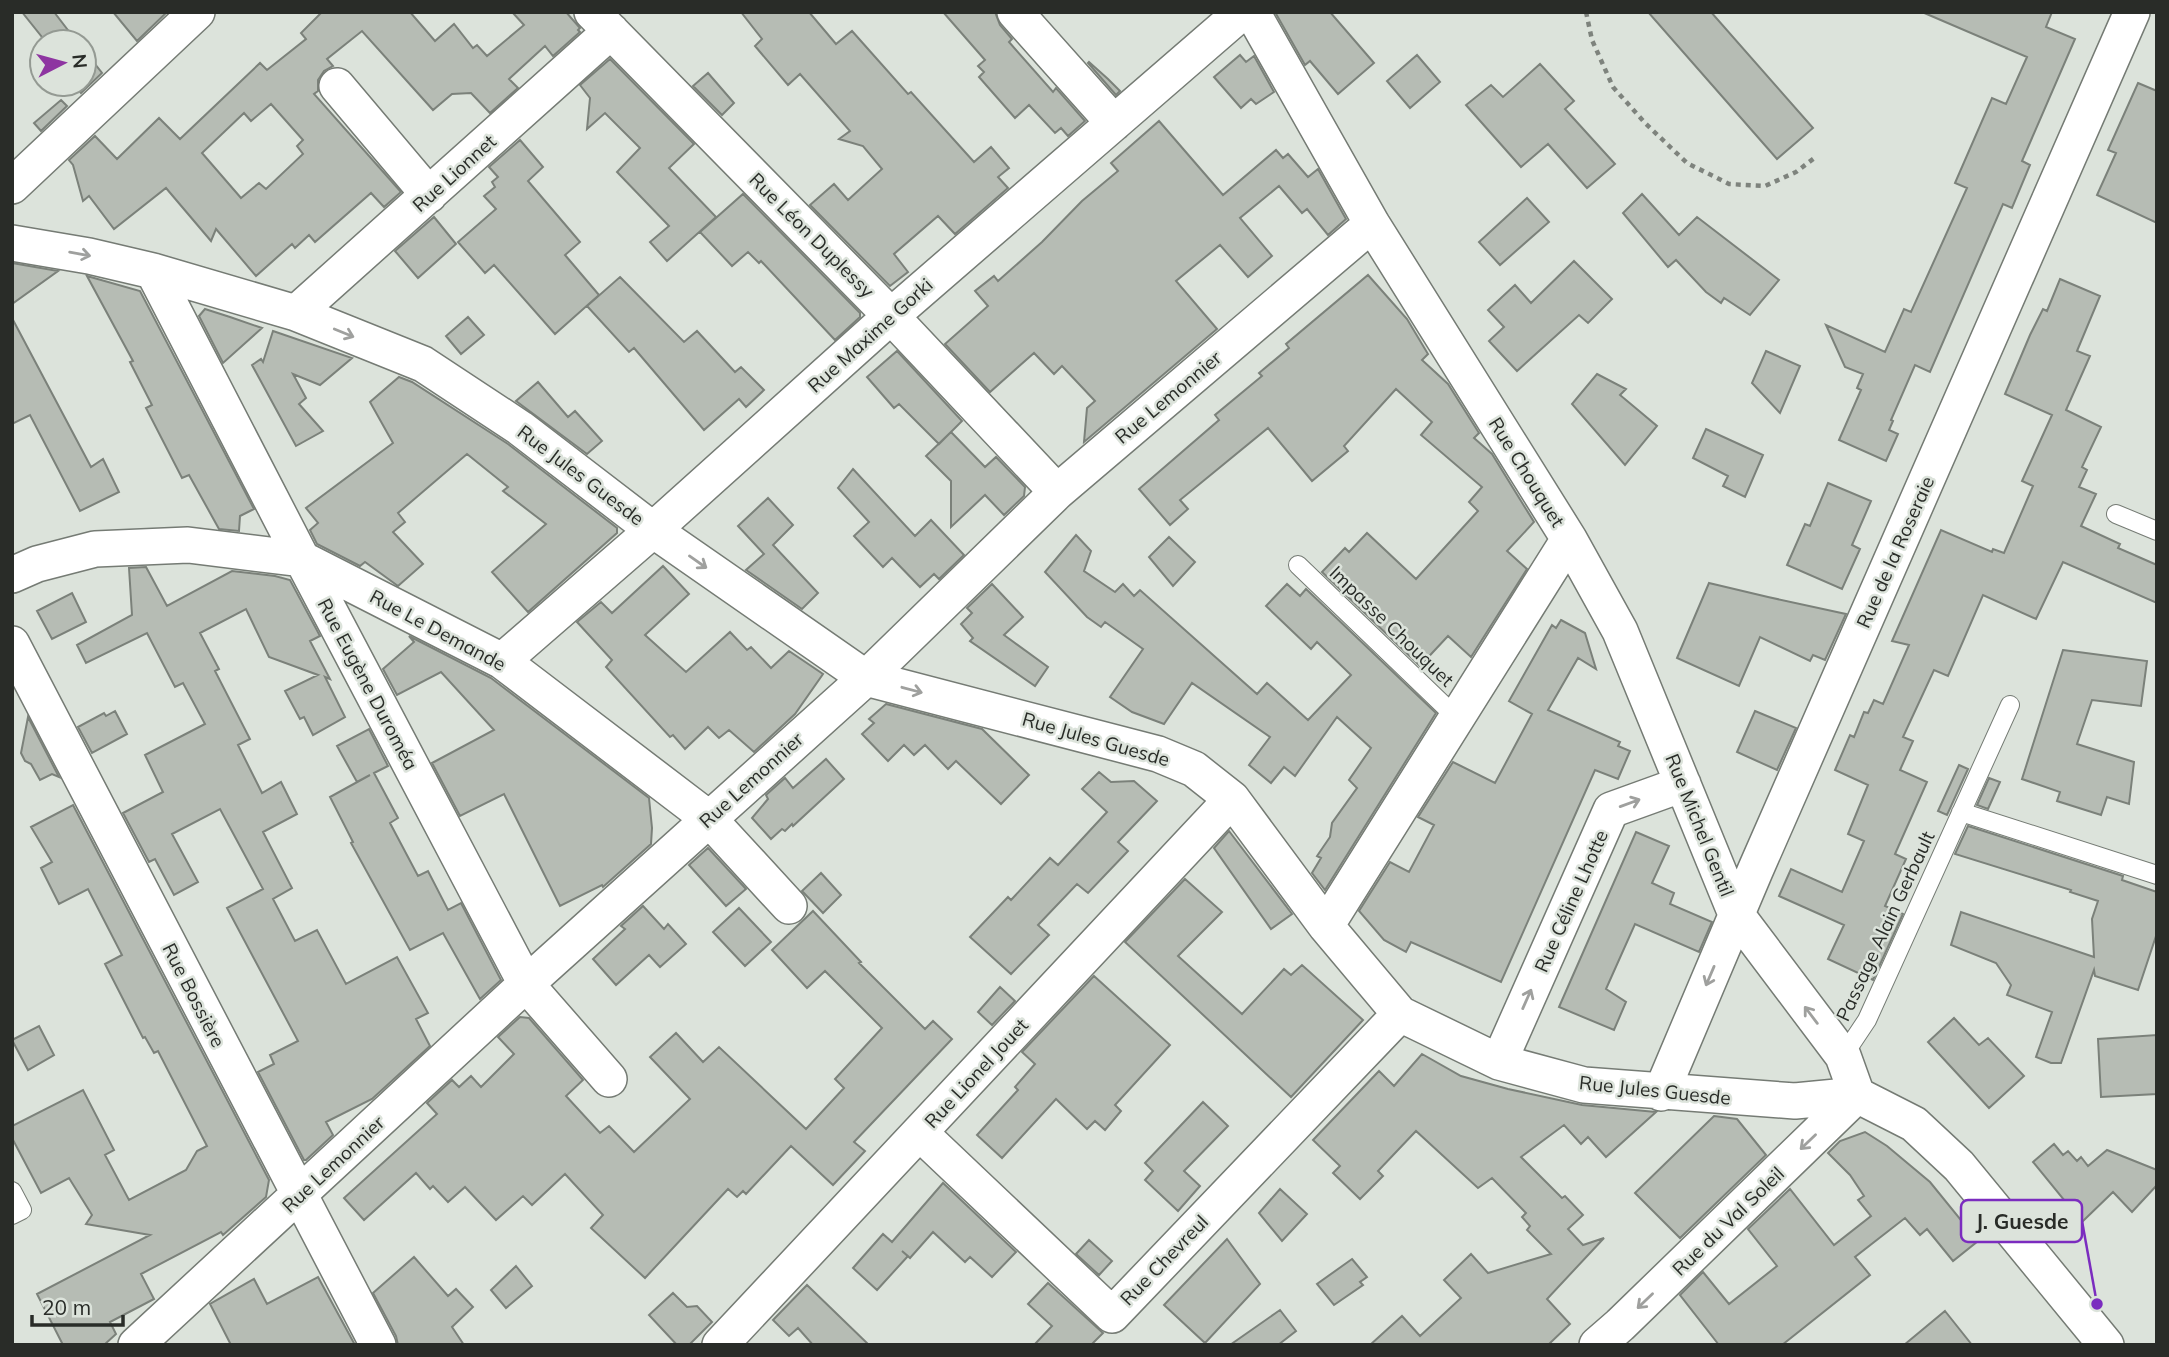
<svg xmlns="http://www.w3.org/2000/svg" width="2169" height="1357" font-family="Mulish,sans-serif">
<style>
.building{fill:#b6bcb4;stroke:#7b817a;stroke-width:2;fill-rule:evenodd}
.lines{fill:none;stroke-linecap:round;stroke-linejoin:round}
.service-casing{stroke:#757b74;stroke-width:20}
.minor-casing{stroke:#757b74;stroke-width:38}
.path{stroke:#7e837d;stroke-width:4.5;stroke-dasharray:5 5;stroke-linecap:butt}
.service{stroke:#fff;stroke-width:18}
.minor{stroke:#fff;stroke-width:35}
.oneway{stroke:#9fa09e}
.labels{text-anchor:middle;stroke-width:5;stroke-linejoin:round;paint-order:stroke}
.street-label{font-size:19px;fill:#292c28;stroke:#dce3db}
.leader{fill:none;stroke:#7b2cbf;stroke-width:2.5}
.callout-dot{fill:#7b2cbf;stroke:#dce3db;stroke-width:2.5}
.callout{fill:#dce3db;stroke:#7b2cbf;stroke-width:2.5}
.callout-label{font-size:21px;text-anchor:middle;font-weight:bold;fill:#292c28}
</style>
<rect width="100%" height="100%" fill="#dce3db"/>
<path class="building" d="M22,12H54L77,42H46Z
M113,12H167L137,41Z
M322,12H410L435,41L454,24L473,48L477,45L487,56L524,25L512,12H566L580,28L578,30L580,32L553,56L545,46L509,79L518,88L490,113L471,93L452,94L433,110L362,31L327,59L333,66L324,71L318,80V91L314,94L401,192L384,207L371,193L315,242L309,235L295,248L292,244L256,276L216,229L211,241L166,188L114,229L89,196L83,201L73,165L69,160L95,136L117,159L159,118L180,139L260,63L267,70L306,39L301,33ZM271,104L303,140L297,146L303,154L266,189L259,183L241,198L202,153L244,113L251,121Z
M741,12H809L836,44L852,31L908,94L911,92L974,162L991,147L1009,168L998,177L1008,188L955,234L938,216L894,254L908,272L890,286L810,205L834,184L848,200L882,169L863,146L839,139L850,131L800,74L788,85L755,46L762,39Z
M943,12H995L1000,25L1012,39L1009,42L1053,92L1056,88L1085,121L1068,136L1061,128L1055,133L1029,105L1015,118L979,77L984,72L978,66L985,60Z
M1275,12H1330L1374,63L1338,94L1310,61L1305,65Z
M1648,12H1711L1813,128L1777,159Z
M1922,12H2052L2046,27L2075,39L2022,161L2030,165L2012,208L2003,204L1930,372L1915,365L1891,420L1893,421L1889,430L1898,434L1886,461L1839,440L1861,390L1857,388L1863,374L1845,367L1826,325L1885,352L1904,309L1911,312L1967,188L1955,183L1992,98L2006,104L2027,57Z
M84,50L102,73L81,93L74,84H84Z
M1240,55L1246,62L1254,56L1274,92L1256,104L1251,99L1241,108L1214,77Z
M1417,55L1440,82L1410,108L1387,81Z
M610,59L694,144L669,168L716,217L667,261L650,242L669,226L617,172L640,148L605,113L587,129L590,98L580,85Z
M1089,62L1108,79L1120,91L1116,95L1088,63Z
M1540,64L1574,101L1565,109L1615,164L1587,188L1548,144L1521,167L1466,105L1491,85L1503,97Z
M708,73L734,103L722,115L693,86Z
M2138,83L2157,91V223L2097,195L2116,153L2108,150Z
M61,100L67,106L41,131L34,123Z
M1159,121L1223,195L1276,150L1283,158L1288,154L1308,177L1318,169L1346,219L1328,235L1307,209L1302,213L1279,186L1240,218L1272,256L1248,277L1220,245L1176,281L1217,329L1084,442L1087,408L1095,401L1062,366L1054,374L1034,353L990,392L945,344L988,306L975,291L994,276L998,281L1042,242L1082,201L1118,171L1111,163Z
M520,140L543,167L528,181L580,242L565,255L599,295L555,334L494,265L485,273L458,242L496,209L484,196L495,187L492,182L498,177L489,167Z
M743,194L860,313V317L835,340L761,261L759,263L748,252L732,266L700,232Z
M1642,194L1679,235L1697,217L1779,280L1750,315L1724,298L1721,303L1706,292L1676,260L1668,267L1623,213Z
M1527,198L1549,222L1500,265L1479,242Z
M434,217L456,244L418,278L395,251Z
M1574,261L1612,299L1588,323L1579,315L1517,371L1489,341L1504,327L1488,310L1515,285L1531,303Z
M12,263L58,271L12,304Z
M1368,275L1407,319L1428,354L1422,360L1448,384L1479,433L1474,438L1492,454L1534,522L1507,551L1527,569L1471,657L1448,636L1420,666L1322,572L1345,548L1349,552L1367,533L1416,579L1478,511L1469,502L1482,487L1421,435L1432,422L1396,389L1344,446L1348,451L1312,481L1268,428L1180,500L1188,509L1170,525L1139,489L1219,420L1215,415L1262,376L1259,373L1289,348L1286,344Z
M87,276L140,291L254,509L240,516L239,531L219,529L189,475L182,478L146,408L152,405L130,362L133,361Z
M620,277L684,342L697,331L735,372L741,367L764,390L746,407L739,399L704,430L634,348L629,352L587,306Z
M2060,279L2100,296L2077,351L2090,356L2066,410L2101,427L2082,467L2087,470L2079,487L2096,494L2081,526L2120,544L2118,548L2157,565V603L2063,562L2036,619L1983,595L1948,676L1934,670L1903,737L1913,741L1900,770L1927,782L1895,854L1906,859L1885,906L1903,914L1873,980L1828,959L1844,925L1779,896L1791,869L1842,892L1864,841L1848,834L1868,785L1835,770L1850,735L1854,737L1864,712L1868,713L1874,700L1883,704L1909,645L1892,641L1941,530L1992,552L1993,549L2004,553L2033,486L2022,481L2052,415L2005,394L2030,335L2043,309L2047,311Z
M205,309L230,317L262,328L223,363L199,316Z
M468,317L484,335L461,354L446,336Z
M12,318L91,467L103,459L119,492L80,511L30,415L12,424Z
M273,331L352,358L320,385L293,374L306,398L299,404L323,431L296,446L252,365L261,359L263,362Z
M897,351L962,421L939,444L899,404L894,408L867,377Z
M1766,351L1800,366L1780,413L1752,383Z
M1597,374L1626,389L1620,395L1657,426L1625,465L1572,404Z
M399,377L412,382L508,444L617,528V533L528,612L492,572L546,524L503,491L508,487L467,454L398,513L405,522L393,532L423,564L398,586L365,562L360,566L317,544L310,530L318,523L306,508L393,443L370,402Z
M538,382L568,417L575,411L602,441L587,454L516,401Z
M1706,429L1763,455L1745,497L1723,486L1728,476L1693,458Z
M951,432L985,467L996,457L1025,487L1024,496L1004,515L985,495L951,527V481L926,456Z
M853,469L915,536L931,520L964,555L939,579L934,574L920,587L892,558L883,567L854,536L869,522L838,488Z
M1828,483L1871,501L1852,545L1860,549L1842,589L1787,565L1805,524L1810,526Z
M768,498L793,525L773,545L818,593L802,609L746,570L764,554L738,526Z
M1076,535L1091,551L1084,571L1115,592L1123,584L1134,596L1140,590L1257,694L1267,683L1308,720L1351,675L1317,642L1311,649L1266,606L1287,584L1300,596L1306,589L1436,713L1325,890L1312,873L1321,858L1317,856L1330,837L1332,823L1357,788L1349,780L1371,748L1337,717L1295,776L1284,767L1271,783L1249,765L1270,737L1192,683L1164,724L1132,712L1110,697L1143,649L1105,622L1101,627L1087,617L1045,572Z
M1169,537L1195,562L1173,586L1149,557Z
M663,566L689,594L645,635L686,672L730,632L747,650L751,647L771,668L789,651L823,674L795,714L754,752L729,730L719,738L708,727L685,749L673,735L670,737L606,667L612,660L577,622L601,602L612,613Z
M146,567L167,606L232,571L275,576L290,580L320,636L310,641L330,679L325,677L345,717L313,735L304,717L300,719L285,691L318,675L269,657L246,609L200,633L219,669L215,671L250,739L238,745L262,793L281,782L297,814L263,832L292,888L273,899L295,941L317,930L346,984L397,957L428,1013L416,1019L430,1046L372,1099L326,1122L333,1135L306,1160H304L258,1072L274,1064L270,1055L298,1041L227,908L263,889L220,809L172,834L198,882L174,895L155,859L149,862L123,813L163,792L145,755L205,724L183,683L175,687L147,633L86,663L77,645L132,615L129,568Z
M1709,583L1768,597L1846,614L1825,660L1813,655L1810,661L1760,637L1739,686L1677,658Z
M992,584L1023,617L1004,635L1048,667L1035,686L970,641L973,638L961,624L972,613L967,608Z
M72,593L86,622L52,639L37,611Z
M1561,620L1585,633L1596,669L1578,658L1548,710L1620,742L1618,746L1630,751L1618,779L1595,770L1501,982L1411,942L1406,952L1384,940L1359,911L1390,862L1409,872L1434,825L1418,817L1453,762L1495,783L1532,714L1509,701L1552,625L1556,628Z
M409,636L491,678L649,798L652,828L651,844L603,887L602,885L560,906L504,794L460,816L432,763L494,730L441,672L397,695L383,669L414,642Z
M2063,650L2147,661L2141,706L2092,700L2077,744L2134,762L2129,804L2107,797L2101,815L2057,801L2060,792L2022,779Z
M886,704L982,729L1029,775L1001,804L956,761L948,769L925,745L914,755L904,745L888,761L862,734L874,723L869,719Z
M115,711L127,734L92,753L78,727L104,713L106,716Z
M1755,711L1796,728L1777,770L1737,752Z
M28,717L59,777L52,774L40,780L31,764L25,761L21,753Z
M369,729L388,766L374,773L398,818L390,823L418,876L428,871L448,910L461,903L501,980L480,999L443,933L410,950L351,843L353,842L330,797L370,775L357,782L337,746Z
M826,759L844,779L793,826L792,824L785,831L782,829L771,839L752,818L768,799L766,795L785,778L793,788Z
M1959,765L1968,769L1947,815L1938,811Z
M1099,772L1111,782L1134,781L1157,801L1118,842L1128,851L1088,893L1077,884L1038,925L1049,935L1011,974L970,937L1008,897L1011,900L1050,858L1058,865L1107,812L1082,789Z
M1989,778L2000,782L1988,809L1977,805Z
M73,805L269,1180L266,1197L223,1235L221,1232L141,1274L154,1299L110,1322L116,1334L104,1345H63L37,1294L150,1235L86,1224L92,1215L69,1178L41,1193L12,1138V1126L83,1090L114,1150L105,1155L129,1200L186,1170L197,1151L207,1146L158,1051L154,1053L145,1037L143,1038L105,964L122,955L88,889L59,904L41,868L52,862L31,827Z
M1968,826L2123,876L2122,880L2157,892V933L2138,990L2095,976L2094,970L2061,1063H2051L2036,1057L2052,1012L2007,995L2011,985L1996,963L1951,945L1961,912L2094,957L2092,919L2098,901L2070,892L2071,890L1955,854Z
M1229,831L1292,914L1271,929L1214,848Z
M1636,832L1669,846L1652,883L1674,893L1670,904L1712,922L1699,952L1635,924L1606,989L1626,1002L1614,1030L1559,1007Z
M708,848L746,889L726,906L689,865Z
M821,873L841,895L823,913L802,891Z
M1185,879L1222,912L1178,956L1242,1014L1284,969L1291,975L1302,965L1363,1020L1291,1097L1125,942Z
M643,906L664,929L668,924L686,944L660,967L649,955L616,985L593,959L625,929L621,926Z
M739,908L771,942L745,966L713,932Z
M813,911L861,962L859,963L925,1029L933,1021L952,1039L854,1142L865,1151L833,1185L791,1146L746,1194L743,1191L737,1197L728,1189L645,1278L591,1228L603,1215L565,1174L532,1205L523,1196L496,1220L465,1187L448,1202L433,1186L430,1189L416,1173L364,1220L344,1198L437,1114L427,1103L452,1080L459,1087L471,1076L481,1087L514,1054L498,1037L520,1017L529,1018L583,1080L566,1096L600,1133L609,1126L634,1152L690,1099L650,1057L676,1033L703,1062L719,1047L806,1129L844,1088L835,1079L882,1028L825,971L807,988L772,950Z
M1094,976L1170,1045L1115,1105L1121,1111L1105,1130L1095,1121L1087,1129L1056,1099L1002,1158L977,1135L1018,1090L1015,1087L1035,1064L1022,1052Z
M1000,987L1015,1001L992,1025L978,1012Z
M1954,1018L1979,1045L1988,1038L2024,1076L1989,1108L1928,1042Z
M39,1026L54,1055L28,1070L12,1040Z
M2157,1035V1094L2101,1097L2098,1039Z
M1422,1054L1461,1076L1508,1089L1582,1105L1656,1112L1606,1157L1588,1137L1581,1144L1564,1125L1521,1157L1562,1198L1565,1196L1583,1215L1568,1229L1583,1245L1604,1238L1547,1299L1570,1324L1548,1345H1370L1402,1316L1420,1336L1461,1298L1444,1280L1471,1254L1488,1273L1551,1254L1527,1230L1530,1226L1522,1217L1526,1213L1492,1178L1478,1188L1416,1131L1378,1171L1383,1176L1360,1199L1333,1173L1340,1166L1313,1140L1379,1071L1394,1086Z
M1203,1102L1228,1126L1184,1171L1200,1186L1178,1211L1145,1180L1153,1171L1145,1163Z
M1714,1116L1737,1119L1766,1155L1680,1238L1635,1193Z
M1865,1132L1887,1146L1930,1182L1978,1241L1953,1261L1927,1229L1920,1235L1905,1218L1855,1257L1870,1275L1782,1345H1719L1680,1295L1703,1272L1729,1304L1777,1266L1748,1229L1790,1189L1834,1245L1871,1216L1858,1200L1864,1196L1850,1175L1828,1153L1840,1141Z
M2054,1144L2063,1155L2068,1151L2077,1161L2081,1157L2088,1166L2107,1150L2157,1170V1185L2132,1212L2113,1192L2082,1222L2033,1162Z
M943,1183L1016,1252L992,1277L970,1257L965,1262L933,1232L910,1258L902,1251L908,1256L877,1290L853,1268L883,1234L892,1242Z
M1280,1189L1307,1214L1282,1241L1259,1213Z
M1227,1239L1260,1284L1205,1343L1164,1305Z
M1089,1240L1112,1261L1099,1275L1076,1254Z
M414,1257L448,1296L456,1289L473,1307L452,1327L464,1345H398L396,1336L373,1293Z
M1352,1259L1367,1277L1360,1282L1363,1285L1334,1305L1317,1284Z
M516,1266L532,1286L506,1308L491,1290Z
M318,1277L355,1345H231L210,1304L254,1279L267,1304Z
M1048,1283L1103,1333L1091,1345H1034L1052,1326L1028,1304Z
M807,1285L869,1345H813L798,1328L789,1336L773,1320Z
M673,1293L687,1307L697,1306L712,1322L689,1345H677L649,1315Z
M1280,1310L1296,1331L1278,1345H1230Z
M1945,1311L1972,1345H1904Z"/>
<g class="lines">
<defs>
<path id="service" d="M2116,514L2157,531
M1298,565L1457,718
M1961,812L2157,875
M1843,1056L1867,1020L2010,705
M12,1191L22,1210L12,1215"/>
<path id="minor" d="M592,12L891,316L1057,492
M1015,12L1114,123
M1252,12L1372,224L1569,539L1620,631L1736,914L1843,1056L1857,1095
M337,86L429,195
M12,186L197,12
M12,243L89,256L153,271L296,313L423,364L520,428L653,530L866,678L1158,754L1194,769L1232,799L1326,926L1400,1014L1499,1062L1584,1085L1795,1101L1857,1095L1914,1124L1959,1166L2106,1345
M153,271L302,559L526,984L609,1079
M296,313L611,31
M12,575L37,564L95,549L188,545L302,559L502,661L708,818L789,906
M12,644L378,1345
M502,661L653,530L891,316L1242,12
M1326,926L1569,539
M1499,1062L1611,810L1683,784
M1661,1093L1755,871L2132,12
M920,1133L1112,1315L1400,1014
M136,1345L526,984L866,678L1057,492L1372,224
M720,1345L1232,799
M1597,1345L1620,1325L1857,1095"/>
</defs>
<use href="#service" class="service-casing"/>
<use href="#minor" class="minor-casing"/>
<path class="path" d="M1586,12L1592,40L1613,87L1645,123L1687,163L1729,184L1765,186L1796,172L1817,156"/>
<use href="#service" class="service"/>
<use href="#minor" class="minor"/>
</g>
<defs><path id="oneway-shaft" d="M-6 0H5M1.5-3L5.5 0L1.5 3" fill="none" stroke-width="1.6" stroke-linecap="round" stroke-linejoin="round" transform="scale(1.75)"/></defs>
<g class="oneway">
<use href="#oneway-shaft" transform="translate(80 254) rotate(10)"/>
<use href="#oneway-shaft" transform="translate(344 333) rotate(22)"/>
<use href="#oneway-shaft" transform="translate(698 562) rotate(35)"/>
<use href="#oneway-shaft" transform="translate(912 690) rotate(15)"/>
<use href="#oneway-shaft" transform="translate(1630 803) rotate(-20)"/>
<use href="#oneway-shaft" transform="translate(1710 976) rotate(113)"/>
<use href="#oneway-shaft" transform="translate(1527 999) rotate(-66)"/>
<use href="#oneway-shaft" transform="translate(1811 1015) rotate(-127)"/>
<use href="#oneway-shaft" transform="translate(1808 1142) rotate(136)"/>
<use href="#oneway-shaft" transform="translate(1645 1301) rotate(136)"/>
</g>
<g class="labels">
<g class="street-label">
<text transform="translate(454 173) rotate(-42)" y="7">Rue Lionnet</text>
<text transform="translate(812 235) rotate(45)" y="7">Rue Léon Duplessy</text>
<text transform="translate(870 335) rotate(-42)" y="7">Rue Maxime Gorki</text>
<text transform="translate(1168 397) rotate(-40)" y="7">Rue Lemonnier</text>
<text transform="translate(1527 472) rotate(58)" y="7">Rue Chouquet</text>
<text transform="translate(581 475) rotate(37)" y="7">Rue Jules Guesde</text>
<text transform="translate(1895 552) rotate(-66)" y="7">Rue de la Roseraie</text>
<text transform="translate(1392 626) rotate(44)" y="7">Impasse Chouquet</text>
<text transform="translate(438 630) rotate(28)" y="7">Rue Le Demande</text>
<text transform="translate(368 684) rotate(62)" y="7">Rue Eugène Duroméa</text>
<text transform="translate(1096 739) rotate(16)" y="7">Rue Jules Guesde</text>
<text transform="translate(751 780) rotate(-42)" y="7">Rue Lemonnier</text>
<text transform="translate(1700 825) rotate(68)" y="7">Rue Michel Gentil</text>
<text transform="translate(1571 901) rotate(-66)" y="7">Rue Céline Lhotte</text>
<text transform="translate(1885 926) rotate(-65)" y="7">Passage Alain Gerbault</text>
<text transform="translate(194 995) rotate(63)" y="7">Rue Bossière</text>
<text transform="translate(976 1073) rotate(-47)" y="7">Rue Lionel Jouet</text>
<text transform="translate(1655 1090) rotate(6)" y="7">Rue Jules Guesde</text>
<text transform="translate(333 1164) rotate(-43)" y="7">Rue Lemonnier</text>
<text transform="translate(1728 1221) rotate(-44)" y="7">Rue du Val Soleil</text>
<text transform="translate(1164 1260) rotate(-46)" y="7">Rue Chevreul</text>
</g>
</g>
<path class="leader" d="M2097 1304L2082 1221"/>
<circle class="callout-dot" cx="2097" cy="1304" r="7"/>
<rect class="callout" x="1961" y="1200" width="121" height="42" rx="7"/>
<g class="callout-label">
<text x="2022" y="1229">J. Guesde</text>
</g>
<rect width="2169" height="1357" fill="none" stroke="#292c28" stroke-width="28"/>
<g transform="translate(63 63) rotate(84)"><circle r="33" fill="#dce3db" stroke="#949a93" stroke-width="2"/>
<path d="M0-5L12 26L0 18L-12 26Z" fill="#8e35a1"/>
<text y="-10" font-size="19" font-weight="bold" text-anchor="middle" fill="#292c28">N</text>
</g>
<path d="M32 1315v10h91v-10" fill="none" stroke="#292c28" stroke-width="3.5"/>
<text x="42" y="1315" font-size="21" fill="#292c28" stroke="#dce3db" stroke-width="5" paint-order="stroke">20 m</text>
</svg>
